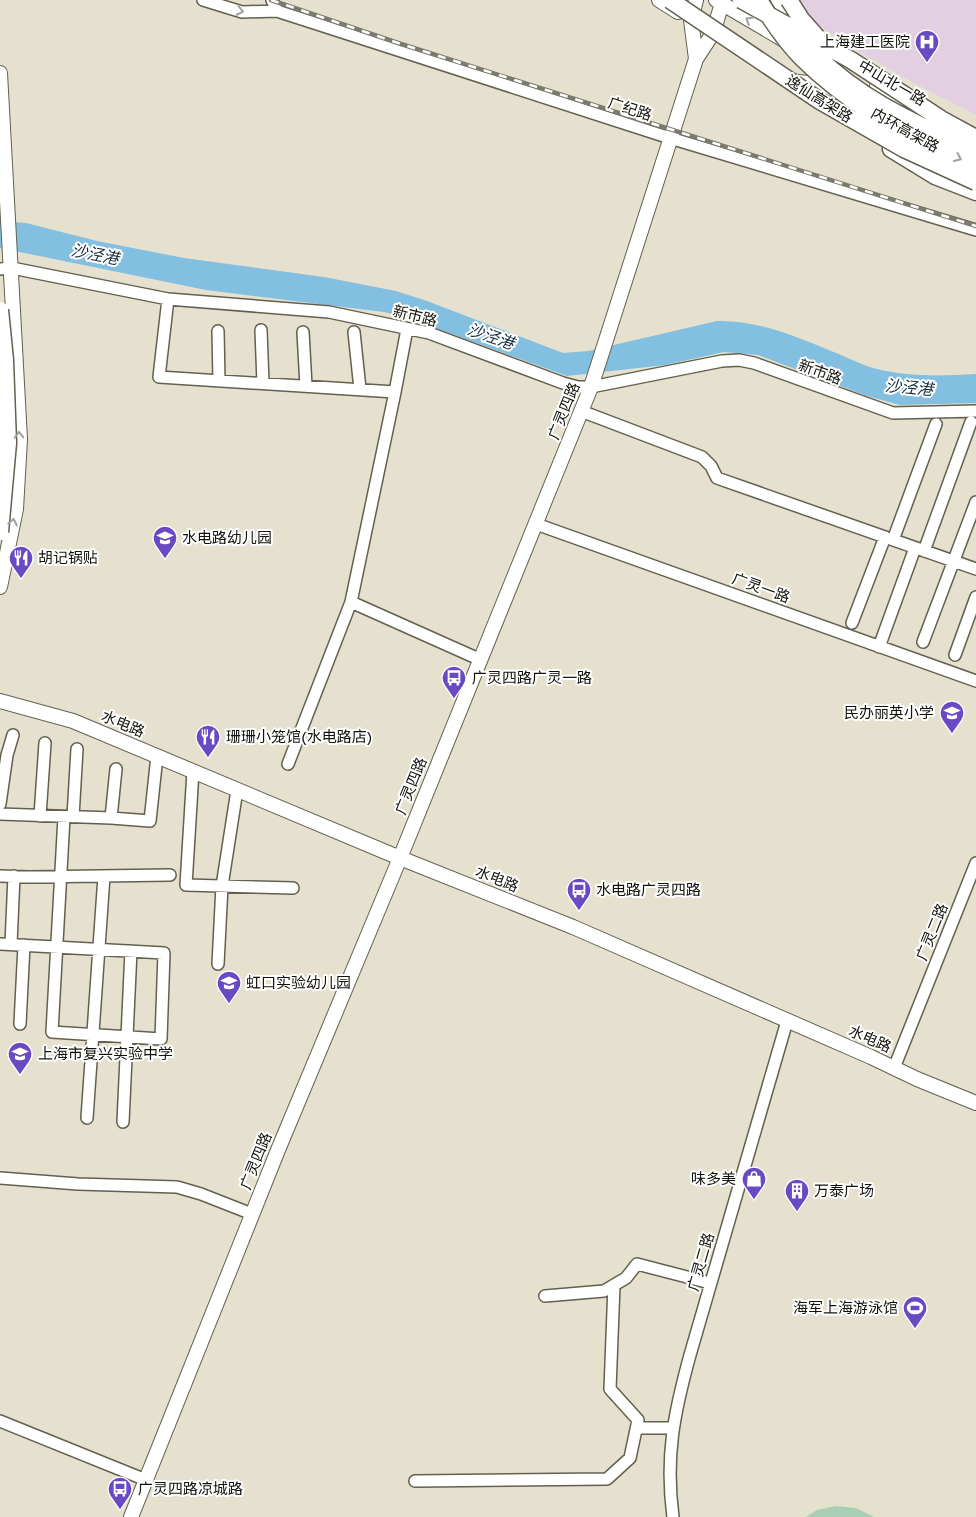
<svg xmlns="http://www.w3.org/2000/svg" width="976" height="1517" font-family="'Golos Text','Noto Sans SC',sans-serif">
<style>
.medical{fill:#e2d0e2}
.green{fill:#a8cfb4}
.water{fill:#82bfe0}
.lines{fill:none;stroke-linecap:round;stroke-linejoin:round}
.minor-casing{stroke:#63604f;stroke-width:14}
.major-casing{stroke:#63604f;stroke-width:16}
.highway-casing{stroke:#63604f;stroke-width:19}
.minor{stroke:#fff;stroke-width:11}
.major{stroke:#fff;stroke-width:14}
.highway{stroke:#fff;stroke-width:16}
.rail-casing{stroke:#7c796d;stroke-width:4.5}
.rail{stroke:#fff;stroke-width:2.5;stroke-dasharray:8;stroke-linecap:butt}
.highway-bridge-casing{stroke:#63604f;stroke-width:19;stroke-linecap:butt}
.highway-bridge{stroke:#fff;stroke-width:16}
.oneway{stroke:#a0a09d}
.labels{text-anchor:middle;stroke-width:4;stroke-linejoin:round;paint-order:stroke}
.poi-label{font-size:15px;fill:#12110b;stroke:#fff;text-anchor:start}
.street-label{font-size:15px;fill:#12110b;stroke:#fff}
.water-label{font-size:16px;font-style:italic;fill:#132f3e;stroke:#fff}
</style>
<rect width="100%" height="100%" fill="#e5e1ce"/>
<path class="medical" d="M793,0H976V115L912,82L845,44L815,22Z"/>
<path class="green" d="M836,1506L856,1508L874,1517H806L817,1510Z"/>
<path class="water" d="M0,221L26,223L97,241L184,258L324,277L396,291L427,301L563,353L588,351L717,321C761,320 801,339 841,355C853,360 864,366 877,369C910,377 942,376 976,374V403L900,405L867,396L758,355L724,352L665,365L567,376L407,318L384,312L206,290L0,248Z"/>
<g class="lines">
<defs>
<path id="minor" d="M203,0L242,12L277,11L670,138L976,230
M272,0L277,11
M0,269L12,268L168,299L329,312L429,333L563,383L578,387H591L722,361L739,360L754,363L893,413L976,411
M168,299L159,377L395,392
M261,330L263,383
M218,331L219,381
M303,332L306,386
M354,332L360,389
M581,411L702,457L711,466L717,478L976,569
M536,524L976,681
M893,540L936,424
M924,551L971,422
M351,602L481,660
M852,623L885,537
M923,642L976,502
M879,647L915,548
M955,655L976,597
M288,764L351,602L395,392L407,329
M193,771L186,885L293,888
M0,804L7,755L13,735
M0,814L111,818L116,769
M40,816L45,743
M73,817L77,749
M111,818L150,821L157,756
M0,876L29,877L170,875
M0,944C55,947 109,950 164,953L161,1039L52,1032L64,817
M11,944L14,876
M218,964L222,886L237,790
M20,1024L24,945
M894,1068L976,863
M87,1118L104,876
M123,1122L131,951
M0,1178L78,1184L177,1187L201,1194L252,1214
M545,1296L604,1291L626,1278L637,1264L710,1283
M0,1421L146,1480
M637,1428H672
M415,1481L607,1479L630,1458L638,1420L610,1389L614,1285
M673,1517C665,1457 674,1413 690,1355L787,1021"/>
<path id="major" d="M659,0L678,12
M696,0L691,20L696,59
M716,0L784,40
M778,0L801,32
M0,73L20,439L16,509L0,587
M791,81L815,84L865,117
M877,86L914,115
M0,701L73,721L400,858L573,927L871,1057L917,1079L976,1103
M131,1517L278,1150L400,858L591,387L696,59L713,33L723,0"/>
<path id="highway" d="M891,149L935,176L976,192"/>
</defs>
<use href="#minor" class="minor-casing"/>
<use href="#major" class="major-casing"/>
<use href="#highway" class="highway-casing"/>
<use href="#minor" class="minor"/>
<use href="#major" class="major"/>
<use href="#highway" class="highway"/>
<defs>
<path id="rail" d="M271,0L401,44L976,226"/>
</defs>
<use href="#rail" class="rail-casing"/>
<use href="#rail" class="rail"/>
<defs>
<path id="highway-bridge" d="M670,0L820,101L904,149L976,182
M741,0L851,60L941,119L976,138
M759,0C771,20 785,41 802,58C850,106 913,140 976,166
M789,0L801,19L817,37
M799,38C804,45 811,51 818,57C862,101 920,125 976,152
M0,310L5,360L8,443L0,532"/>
</defs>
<use href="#highway-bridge" class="highway-bridge-casing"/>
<use href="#highway-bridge" class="highway-bridge"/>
</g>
<defs><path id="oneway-chevron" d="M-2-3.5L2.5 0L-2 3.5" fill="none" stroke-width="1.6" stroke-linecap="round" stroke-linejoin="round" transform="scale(1.25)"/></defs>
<g class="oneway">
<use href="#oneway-chevron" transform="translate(240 11) rotate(12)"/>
<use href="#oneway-chevron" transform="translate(749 20) rotate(-149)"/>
<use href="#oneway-chevron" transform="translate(958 158) rotate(24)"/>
<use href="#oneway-chevron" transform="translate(19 435) rotate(-91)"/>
<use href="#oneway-chevron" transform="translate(13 522) rotate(-79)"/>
</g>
<defs>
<symbol id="hospital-pin" viewBox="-11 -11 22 30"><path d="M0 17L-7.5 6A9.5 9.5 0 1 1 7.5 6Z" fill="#694ac2" stroke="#fff"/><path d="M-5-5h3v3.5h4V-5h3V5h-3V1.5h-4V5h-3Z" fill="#fff"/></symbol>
<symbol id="school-pin" viewBox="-11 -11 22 30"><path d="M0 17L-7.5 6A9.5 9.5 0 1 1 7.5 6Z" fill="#694ac2" stroke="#fff"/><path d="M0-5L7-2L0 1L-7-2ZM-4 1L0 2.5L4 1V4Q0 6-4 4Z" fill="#fff"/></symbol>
<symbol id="restaurant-pin" viewBox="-11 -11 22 30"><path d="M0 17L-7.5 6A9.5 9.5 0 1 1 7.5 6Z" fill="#694ac2" stroke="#fff"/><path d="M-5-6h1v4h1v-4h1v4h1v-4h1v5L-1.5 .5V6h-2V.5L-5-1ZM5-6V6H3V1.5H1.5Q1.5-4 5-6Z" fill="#fff"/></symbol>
<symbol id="bus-pin" viewBox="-11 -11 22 30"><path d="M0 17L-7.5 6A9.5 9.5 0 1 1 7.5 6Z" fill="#694ac2" stroke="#fff"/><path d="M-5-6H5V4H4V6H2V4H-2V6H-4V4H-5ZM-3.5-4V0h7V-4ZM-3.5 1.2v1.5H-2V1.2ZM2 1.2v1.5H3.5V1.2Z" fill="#fff"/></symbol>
<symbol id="shop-pin" viewBox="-11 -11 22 30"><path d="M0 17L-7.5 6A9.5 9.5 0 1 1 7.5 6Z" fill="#694ac2" stroke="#fff"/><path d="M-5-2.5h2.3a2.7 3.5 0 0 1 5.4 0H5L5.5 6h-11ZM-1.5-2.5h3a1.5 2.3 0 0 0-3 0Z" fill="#fff"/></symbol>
<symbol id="building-pin" viewBox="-11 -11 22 30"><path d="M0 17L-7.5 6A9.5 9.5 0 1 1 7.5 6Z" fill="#694ac2" stroke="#fff"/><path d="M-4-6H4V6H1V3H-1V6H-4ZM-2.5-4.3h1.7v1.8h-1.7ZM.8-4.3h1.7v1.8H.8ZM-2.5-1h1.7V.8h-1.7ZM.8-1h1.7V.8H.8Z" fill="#fff"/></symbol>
<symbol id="stadium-pin" viewBox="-11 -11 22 30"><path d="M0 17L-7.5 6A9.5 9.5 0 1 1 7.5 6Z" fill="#694ac2" stroke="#fff"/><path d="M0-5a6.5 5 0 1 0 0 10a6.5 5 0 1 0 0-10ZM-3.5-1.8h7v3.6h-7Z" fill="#fff"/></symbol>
</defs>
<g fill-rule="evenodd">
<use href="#hospital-pin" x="913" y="28" width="28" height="38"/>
<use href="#school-pin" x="151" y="524" width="28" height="38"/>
<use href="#restaurant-pin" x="7" y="544" width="28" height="38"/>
<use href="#bus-pin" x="440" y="664" width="28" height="38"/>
<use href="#school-pin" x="938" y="699" width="28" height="38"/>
<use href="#restaurant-pin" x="194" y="723" width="28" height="38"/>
<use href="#bus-pin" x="565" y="876" width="28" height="38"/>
<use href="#school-pin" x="215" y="969" width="28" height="38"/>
<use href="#school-pin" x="6" y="1040" width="28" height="38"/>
<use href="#shop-pin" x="740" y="1165" width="28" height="38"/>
<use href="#building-pin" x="783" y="1177" width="28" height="38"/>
<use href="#stadium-pin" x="901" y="1294" width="28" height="38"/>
<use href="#bus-pin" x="106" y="1475" width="28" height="38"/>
</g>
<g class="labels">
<g class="poi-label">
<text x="910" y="47" text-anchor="end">上海建工医院</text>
<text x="182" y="543">水电路幼儿园</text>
<text x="38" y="563">胡记锅贴</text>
<text x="472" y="683">广灵四路广灵一路</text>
<text x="934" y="718" text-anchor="end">民办丽英小学</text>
<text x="226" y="742">珊珊小笼馆(水电路店)</text>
<text x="596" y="895">水电路广灵四路</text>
<text x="246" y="988">虹口实验幼儿园</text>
<text x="38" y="1059">上海市复兴实验中学</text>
<text x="736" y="1184" text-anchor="end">味多美</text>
<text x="814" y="1196">万泰广场</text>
<text x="898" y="1313" text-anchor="end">海军上海游泳馆</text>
<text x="138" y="1494">广灵四路凉城路</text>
</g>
<g class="street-label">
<text transform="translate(892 83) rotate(30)" y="5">中山北一路</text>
<text transform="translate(819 99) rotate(32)" y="5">逸仙高架路</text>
<text transform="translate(630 109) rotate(18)" y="5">广纪路</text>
<text transform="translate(905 130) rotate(29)" y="5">内环高架路</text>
<text transform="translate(415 316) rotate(14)" y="5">新市路</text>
<text transform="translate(820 372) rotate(20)" y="5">新市路</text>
<text transform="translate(564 411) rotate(-68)" y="5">广灵四路</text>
<text transform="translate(761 588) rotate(20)" y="5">广灵一路</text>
<text transform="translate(123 724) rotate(23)" y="5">水电路</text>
<text transform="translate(411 786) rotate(-68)" y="5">广灵四路</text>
<text transform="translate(497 879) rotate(22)" y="5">水电路</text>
<text transform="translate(932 932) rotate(-68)" y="5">广灵二路</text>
<text transform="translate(870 1039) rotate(24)" y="5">水电路</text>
<text transform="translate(256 1161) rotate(-68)" y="5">广灵四路</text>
<text transform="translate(701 1262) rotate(-74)" y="5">广灵二路</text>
</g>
<g class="water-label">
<text transform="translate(95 254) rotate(11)" y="6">沙泾港</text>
<text transform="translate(491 336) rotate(19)" y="6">沙泾港</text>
<text transform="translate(909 387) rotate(5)" y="6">沙泾港</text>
</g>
</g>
</svg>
